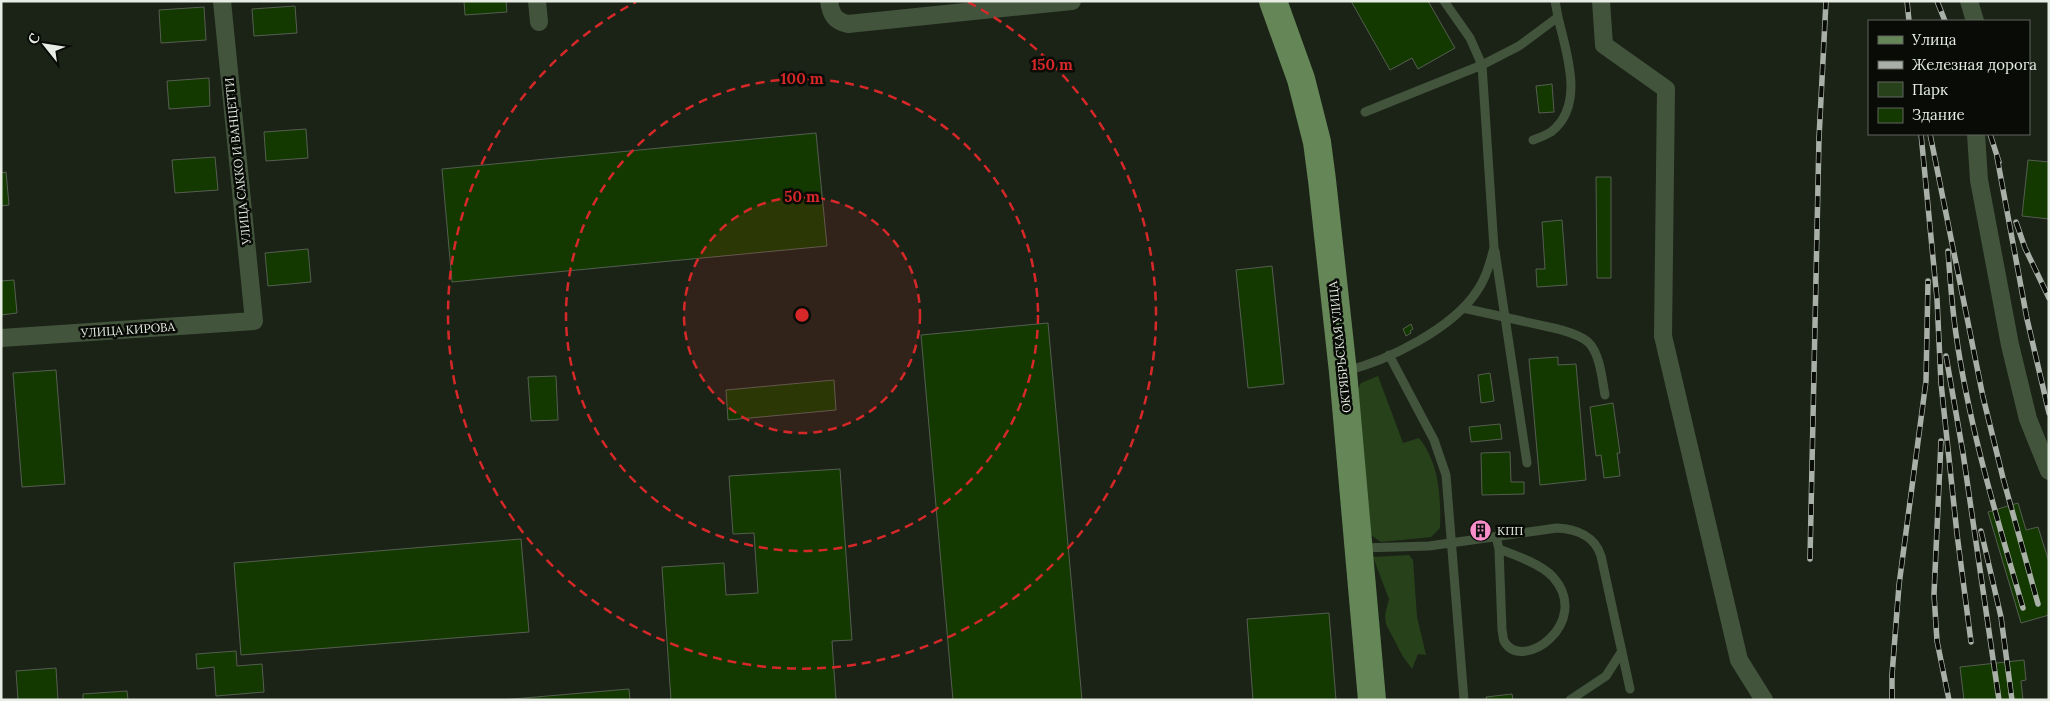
<svg xmlns="http://www.w3.org/2000/svg" width="2050" height="701" font-family="Lora,serif">
<style>
.green{fill:#27421a}
.building{fill:#143900;stroke:#545e50}
.lines{fill:none;stroke-linecap:round;stroke-linejoin:round}
.service{stroke:#43543d;stroke-width:9}
.minor{stroke:#43543d;stroke-width:18}
.primary{stroke:#658757;stroke-width:28}
.rail-casing{stroke:#a9b0a7;stroke-width:5.5}
.rail{stroke:#080b06;stroke-width:4;stroke-dasharray:11;stroke-linecap:butt}
.ring{fill:none;stroke:#d62828;stroke-width:2.5;stroke-dasharray:9 6}
.labels{text-anchor:middle;stroke-width:5;stroke-linejoin:round;paint-order:stroke}
.street-label{font-size:12px;fill:#e7ede5;stroke:#080b06}
.poi-label{font-size:12px;fill:#e7ede5;stroke:#080b06;text-anchor:start}
.centre{fill:#d62828;stroke:#080b06;stroke-width:2.5}
.ring-label{font-size:15px;text-anchor:middle;font-weight:bold;fill:#d62828;stroke:#080b06;stroke-width:5;stroke-linejoin:round;paint-order:stroke}
</style>
<rect width="100%" height="100%" fill="#1b2317"/>
<path class="green" d="M1378,376L1403,443L1419,438C1439,463 1441,496 1440,528L1431,537L1381,542L1371,535L1357,391L1361,383Z
M1409,555L1413,560L1417,617L1426,655L1418,654L1412,669L1402,655L1386,624L1385,615L1389,599L1373,557Z"/>
<path class="building" d="M464,1H506L507,12L465,15Z
M1351,1H1428L1455,48L1418,69L1412,58L1390,70Z
M295,6L297,33L254,36L252,9Z
M204,7L206,40L161,43L159,10Z
M209,78L210,106L169,109L167,81Z
M1552,84L1554,112L1539,113L1536,86Z
M306,129L308,158L266,161L264,132Z
M816,133L827,246L452,282L442,169Z
M215,157L218,190L175,193L172,160Z
M2028,160L2049,162V219L2022,216Z
M6,172L9,205L1,206V173Z
M1596,177H1611V278H1597Z
M1562,220L1567,285L1537,287L1536,269H1545L1542,222Z
M308,249L311,282L268,286L265,253Z
M1272,266L1284,384L1248,388L1236,270Z
M14,280L17,313L1,315V281Z
M1048,323L1082,700H953L921,335Z
M1411,324L1413,329L1410,331L1411,333L1406,336L1403,329Z
M1558,357V365L1576,364L1586,480L1540,485L1529,359Z
M56,370L65,484L22,487L13,373Z
M1490,373L1494,401L1481,403L1478,375Z
M556,376L558,420L531,421L528,377Z
M834,380L836,410L728,420L726,390Z
M1613,403L1620,453H1617L1620,476L1604,478L1601,455L1596,456L1590,407Z
M1500,424L1502,439L1471,442L1469,427Z
M1510,452L1511,482H1524V494L1482,495L1481,453Z
M840,469L852,640L832,641L836,700H671L662,567L724,563L726,595L758,593L754,533L733,534L729,476Z
M2018,503L2026,530L2038,527L2049,562V615L2021,623L1988,512Z
M1485,526L1486,535L1477,536L1476,527Z
M521,539L529,632L241,655L234,563Z
M1329,613L1336,700H1253L1247,619Z
M236,651L237,666L262,664L264,692L216,696L214,667L197,669L196,654Z
M2024,660L2026,680L2021,681L2023,700H1964L1960,667Z
M56,668L58,700H18L16,671Z
M629,689L630,700H501Z
M127,691L128,700H83V694Z
M1512,694L1513,700H1487L1486,697Z"/>
<g class="lines">
<path class="service" d="M1365,112L1482,65L1470,38L1444,1
M1533,140C1539,138 1546,135 1551,132C1586,105 1566,52 1558,17
M1495,251L1527,463
M1463,308L1558,329C1568,332 1580,335 1588,342C1600,353 1602,379 1605,395
M1389,355L1434,440L1446,475L1464,700
M1345,371C1388,361 1453,328 1477,291C1486,278 1490,263 1494,248L1482,65L1519,46L1558,17L1555,1
M1496,537L1499,549L1502,630C1503,633 1503,639 1504,641C1522,674 1593,622 1553,577C1541,564 1515,555 1499,549
M1362,548L1429,546L1557,528C1576,529 1595,536 1601,556L1630,689
M1570,700L1606,676L1622,651"/>
<path class="minor" d="M537,1L539,22
M829,1C831,15 835,21 848,24L1072,1
M1601,1L1604,45L1666,89L1663,336L1739,660L1764,700
M1969,1L1975,21
M1976,134L1979,180L2010,345L2028,419L2049,471
M1,338L254,321L222,1"/>
<path class="primary" d="M1273,1L1301,79L1317,142L1322,180L1343,372L1372,700"/>
<defs>
<path id="rail" d="M1907,1L1909,21
M1937,1L1945,21
M1921,134L1937,299L1941,383L1957,534L1971,642
M1930,134L1983,397L2003,478L2038,604
M1990,134L1999,162
M1997,157L2027,319L2049,413
M2016,222L2025,248L2049,298
M1948,251C1950,279 1952,307 1956,334C1969,427 1997,518 2023,608
M1946,356L1963,453L1999,700
M1941,441L1934,594L1937,641L1949,700
M1981,531L2001,617L2012,700
M1810,559L1819,138L1826,1
M1892,700V675L1899,585L1926,381L1928,281"/>
</defs>
<use href="#rail" class="rail-casing"/>
<use href="#rail" class="rail"/>
</g>
<circle cx="802" cy="315" r="118" fill="#d62828" fill-opacity=".12"/>
<g class="ring">
<circle cx="802" cy="315" r="118"/>
<circle cx="802" cy="315" r="236"/>
<path d="M968 2A354 354 0 1 1 636 2"/>
</g>
<defs>
<symbol id="building-disc" viewBox="-11 -11 22 22"><circle r="9.5" fill="#f98fca" stroke="#080b06"/><path d="M-4-6H4V6H1V3H-1V6H-4ZM-2.5-4.3h1.7v1.8h-1.7ZM.8-4.3h1.7v1.8H.8ZM-2.5-1h1.7V.8h-1.7ZM.8-1h1.7V.8H.8Z" fill="#111"/></symbol>
</defs>
<g fill-rule="evenodd">
<use href="#building-disc" x="1468" y="518" width="25" height="25"/>
</g>
<g class="labels">
<g class="street-label">
<text transform="translate(238 161) rotate(-96)" y="4">УЛИЦА САККО И ВАНЦЕТТИ</text>
<text transform="translate(128 330) rotate(-4)" y="4">УЛИЦА КИРОВА</text>
<text transform="translate(1340 347) rotate(-96)" y="4">ОКТЯБРЬСКАЯ УЛИЦА</text>
</g>
<g class="poi-label">
<text x="1497" y="535">КПП</text>
</g>
</g>
<circle cx="802" cy="315" r="8" class="centre"/>
<g class="ring-label">
<text x="1052" y="70">150 m</text>
<text x="802" y="84">100 m</text>
<text x="802" y="202">50 m</text>
</g>
<rect width="2050" height="701" fill="none" stroke="#e7ede5" stroke-width="5"/>
<rect x="1868" y="20" width="162" height="115" fill="#080b06" stroke="#61655f"/>
<rect x="1878" y="36" width="25" height="8" fill="#658757" stroke="#61655f"/>
<text x="1912" y="45" font-size="15" fill="#e7ede5">Улица</text>
<rect x="1878" y="61" width="25" height="8" fill="#a9b0a7" stroke="#61655f"/>
<text x="1912" y="70" font-size="15" fill="#e7ede5">Железная дорога</text>
<rect x="1878" y="82" width="25" height="15" fill="#27421a" stroke="#61655f"/>
<text x="1912" y="95" font-size="15" fill="#e7ede5">Парк</text>
<rect x="1878" y="108" width="25" height="15" fill="#143900" stroke="#61655f"/>
<text x="1912" y="120" font-size="15" fill="#e7ede5">Здание</text>
<g transform="translate(45 45) rotate(300)" stroke="#080b06" stroke-width="4" paint-order="stroke">
<path d="M0-4L9 19L0 12L-9 19Z" fill="#e7ede5"/>
<text y="-8" font-size="14" font-weight="bold" text-anchor="middle" fill="#e7ede5">С</text>
</g>
</svg>
